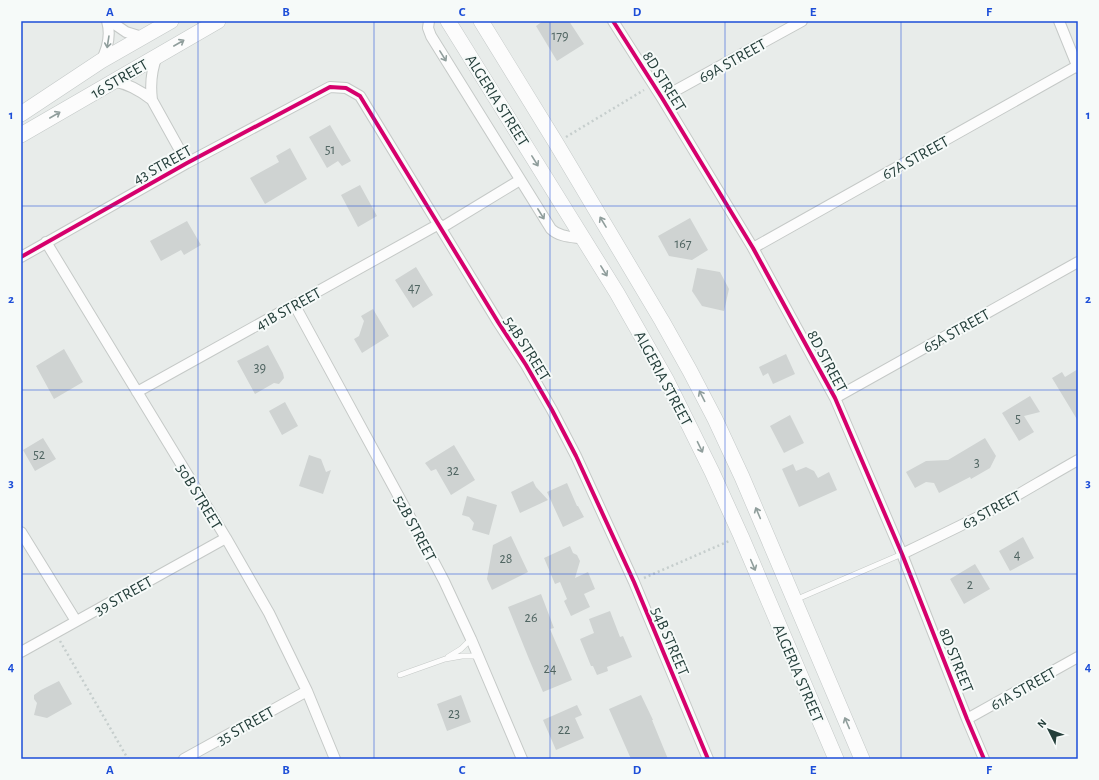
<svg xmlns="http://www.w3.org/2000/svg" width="1099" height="780" font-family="'Alegreya Sans',sans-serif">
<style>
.building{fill:#cfd3d2}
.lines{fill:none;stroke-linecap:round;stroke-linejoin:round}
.lane-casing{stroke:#c5c9c7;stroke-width:6}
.street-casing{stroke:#c5c9c7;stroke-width:12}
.secondary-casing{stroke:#c4c9c8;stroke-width:16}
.path{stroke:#c6cecd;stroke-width:2.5;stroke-dasharray:2 3;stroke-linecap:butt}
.lane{stroke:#fcfcfc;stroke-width:5}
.street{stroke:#fcfcfc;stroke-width:10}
.secondary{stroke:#fcfcfc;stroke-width:15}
.cycleway-casing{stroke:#f6faf9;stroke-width:6}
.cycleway{stroke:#d6006c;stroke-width:4}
.oneway{stroke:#909e9c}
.grid{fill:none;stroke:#1d4ed8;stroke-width:1;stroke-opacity:0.55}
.labels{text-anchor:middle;stroke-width:4;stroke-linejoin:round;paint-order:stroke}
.number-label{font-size:14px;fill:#506562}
.street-label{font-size:16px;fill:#253f3b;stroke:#f6faf9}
.neatline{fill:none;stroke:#1d4ed8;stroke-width:1.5}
.grid-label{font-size:13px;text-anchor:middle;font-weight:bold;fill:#1d4ed8}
</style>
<rect width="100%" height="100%" fill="#e8ecea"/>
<path class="building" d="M543,21H569L584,44L557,61L536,26Z
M330,125L351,161L342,166L338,161L327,168L309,137Z
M290,148L307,179L265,204L250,178L279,162L276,156Z
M360,185L377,216L358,227L341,195Z
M690,218L708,250L692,260L669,256L658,236Z
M187,221L201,245L184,255L181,250L161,261L150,241Z
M416,267L433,295L413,308L395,280Z
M697,268L720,272L729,289L724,311L702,306L692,291Z
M373,309L389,336L362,353L354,339L359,336L364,321L361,316Z
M268,345L283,373L284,378L279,384L274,383L255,394L237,361Z
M64,349L83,382L54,399L36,366Z
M786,354L795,374L773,384L768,373L763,376L759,367Z
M1078,369V421L1052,378L1062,372L1065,377Z
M1030,396L1040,412L1024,416L1034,432L1019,441L1002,413Z
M285,402L298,426L282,435L269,411Z
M790,415L804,443L784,453L770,426Z
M43,438L56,459L35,471L23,450Z
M985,438L996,456L990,468L971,479L970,477L939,493L934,483L926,482L915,488L906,472L926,461L948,460Z
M454,445L475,480L451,495L436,469L431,471L425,463Z
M309,455L321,459L326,472L331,470L323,494L299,486Z
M793,464L796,471L806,467L814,471L818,478L829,472L837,490L799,507L782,469Z
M533,481L536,487L548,500L520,513L511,492Z
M567,483L577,506H578L584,517L563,527L547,492Z
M467,496L497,505L489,535L472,530L474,523L469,517L462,515Z
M511,536L528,572L492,590L487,579L493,545Z
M1023,537L1034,558L1010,571L999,551Z
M570,546L573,553L577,555L580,561L575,578L588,572L595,589L584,594L590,607L571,616L564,601L567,599L560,582L555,584L544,558Z
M975,564L990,589L964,604L950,579Z
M541,594L554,628L550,629L572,680L543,692L529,659L508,607Z
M610,611L620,637L623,636L632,657L607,667L608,671L597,675L593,666H591L580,639L594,633L589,619Z
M59,681L72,704L47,718L34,715L37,703L34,699V695L41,690Z
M461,695L471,722L447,731L437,704Z
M641,695L653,720H652L668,759H631L609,709Z
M577,705L582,715L575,718L584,738L556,750L543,720Z"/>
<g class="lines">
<defs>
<path id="lane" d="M795,600L902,554
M448,657L461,649L471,639
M400,675L445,659L462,656H478"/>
<path id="street" d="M110,21L126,32L142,37
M429,21L428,28L431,36L551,229C559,237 573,237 584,239
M613,21L662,98L753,248L835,398L902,554L967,719L984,759
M1059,21L1078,68
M157,56C151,71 150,84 152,100L187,163
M101,61C108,48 111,35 107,21
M113,81C129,84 140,90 152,100
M662,98L802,21
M441,228L520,180
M46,242L226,538L269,613L307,691L335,759
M753,248L1077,66
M21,257L187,163L330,87L346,88L360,96L498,322L526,365L552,410L576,456L634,582L708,759
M294,304L417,530L444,581L471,639L522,759
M137,392L439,224
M835,398L1078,262
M21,532L76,621
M902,554C929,541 956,528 982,515C1015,497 1046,478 1078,460
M21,652L226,538
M967,719L1078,657
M184,759L307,691"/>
<path id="secondary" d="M448,21L617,293L667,381L712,472L741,536L836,759
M481,21L556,143L662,321L690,371L715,419L742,477L862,759
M21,114L101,61L171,21
M21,135L218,21"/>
</defs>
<use href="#lane" class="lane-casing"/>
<use href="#street" class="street-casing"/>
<use href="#secondary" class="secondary-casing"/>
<path class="path" d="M566,137L644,90
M644,578L729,541
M60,641L128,759"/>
<use href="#lane" class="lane"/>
<use href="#street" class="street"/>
<use href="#secondary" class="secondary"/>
<defs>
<path id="cycleway" d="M613,21L662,98L753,248L835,398L902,554L967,719L984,759
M21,257L187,163L330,87L346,88L360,96L498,322L526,365L552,410L576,456L634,582L708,759"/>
</defs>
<use href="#cycleway" class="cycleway-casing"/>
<use href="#cycleway" class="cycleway"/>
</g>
<defs><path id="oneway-shaft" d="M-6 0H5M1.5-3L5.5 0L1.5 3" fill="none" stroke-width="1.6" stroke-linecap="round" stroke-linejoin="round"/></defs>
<g class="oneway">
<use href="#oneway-shaft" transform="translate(108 42) rotate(99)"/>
<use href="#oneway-shaft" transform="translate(179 43) rotate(-30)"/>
<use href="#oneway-shaft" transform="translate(443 56) rotate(58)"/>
<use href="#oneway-shaft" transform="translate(55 115) rotate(-30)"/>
<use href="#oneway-shaft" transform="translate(535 161) rotate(58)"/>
<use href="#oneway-shaft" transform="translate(541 214) rotate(58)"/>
<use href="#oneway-shaft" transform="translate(603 222) rotate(-121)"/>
<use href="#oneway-shaft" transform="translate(604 271) rotate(58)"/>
<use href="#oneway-shaft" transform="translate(702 396) rotate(-117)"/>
<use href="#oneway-shaft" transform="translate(700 447) rotate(64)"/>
<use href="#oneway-shaft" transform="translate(758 513) rotate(-113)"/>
<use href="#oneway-shaft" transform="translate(753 565) rotate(67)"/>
<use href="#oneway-shaft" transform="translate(847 723) rotate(-113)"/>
</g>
<path class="grid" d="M198,21V759M374,21V759M550,21V759M725,21V759M901,21V759M21,206H1078M21,390H1078M21,574H1078"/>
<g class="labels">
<g class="number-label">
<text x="560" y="40">179</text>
<text x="330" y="154">51</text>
<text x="683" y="248">167</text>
<text x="414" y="292">47</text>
<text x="260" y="372">39</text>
<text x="1018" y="423">5</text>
<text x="39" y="459">52</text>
<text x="977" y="467">3</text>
<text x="453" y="475">32</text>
<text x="1017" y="559">4</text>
<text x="506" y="563">28</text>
<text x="970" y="589">2</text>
<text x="531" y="622">26</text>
<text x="550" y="673">24</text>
<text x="454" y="718">23</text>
<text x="564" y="734">22</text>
</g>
<g class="street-label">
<text transform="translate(732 60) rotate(-29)" y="6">69A STREET</text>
<text transform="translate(119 78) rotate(-30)" y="6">16 STREET</text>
<text transform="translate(665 81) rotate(58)" y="6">8D STREET</text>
<text transform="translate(498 100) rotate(58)" y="6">ALGERIA STREET</text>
<text transform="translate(915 157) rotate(-29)" y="6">67A STREET</text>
<text transform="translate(162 164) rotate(-29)" y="6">43 STREET</text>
<text transform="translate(288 308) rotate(-29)" y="6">41B STREET</text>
<text transform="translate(956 330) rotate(-29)" y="6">65A STREET</text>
<text transform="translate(528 348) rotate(58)" y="6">54B STREET</text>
<text transform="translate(828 361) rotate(62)" y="6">8D STREET</text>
<text transform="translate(664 378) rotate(62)" y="6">ALGERIA STREET</text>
<text transform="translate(200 496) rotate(59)" y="6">50B STREET</text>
<text transform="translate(991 509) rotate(-28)" y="6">63 STREET</text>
<text transform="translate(416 528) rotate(62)" y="6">52B STREET</text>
<text transform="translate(123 595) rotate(-29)" y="6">39 STREET</text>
<text transform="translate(671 641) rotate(67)" y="6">54B STREET</text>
<text transform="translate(957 660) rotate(68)" y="6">8D STREET</text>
<text transform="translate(799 673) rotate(67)" y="6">ALGERIA STREET</text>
<text transform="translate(1023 688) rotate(-29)" y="6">61A STREET</text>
<text transform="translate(245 725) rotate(-29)" y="6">35 STREET</text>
</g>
</g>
<rect width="1099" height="780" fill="none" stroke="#f6faf9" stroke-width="44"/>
<g transform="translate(1049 730) rotate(312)" stroke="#f6faf9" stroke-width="3" paint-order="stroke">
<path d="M0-3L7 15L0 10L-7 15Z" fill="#253f3b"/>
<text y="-6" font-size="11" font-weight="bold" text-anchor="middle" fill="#253f3b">N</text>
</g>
<rect x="22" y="22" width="1055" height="736" class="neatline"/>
<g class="grid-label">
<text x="110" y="16">A</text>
<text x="286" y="16">B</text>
<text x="462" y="16">C</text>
<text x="637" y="16">D</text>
<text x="813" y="16">E</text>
<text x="989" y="16">F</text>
<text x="11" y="119">1</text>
<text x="1088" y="119">1</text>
<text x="11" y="303">2</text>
<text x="1088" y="303">2</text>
<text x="11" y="487">3</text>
<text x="1088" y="487">3</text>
<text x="11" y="671">4</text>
<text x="1088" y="671">4</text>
<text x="110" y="774">A</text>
<text x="286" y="774">B</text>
<text x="462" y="774">C</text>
<text x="637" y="774">D</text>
<text x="813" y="774">E</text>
<text x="989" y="774">F</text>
</g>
</svg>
